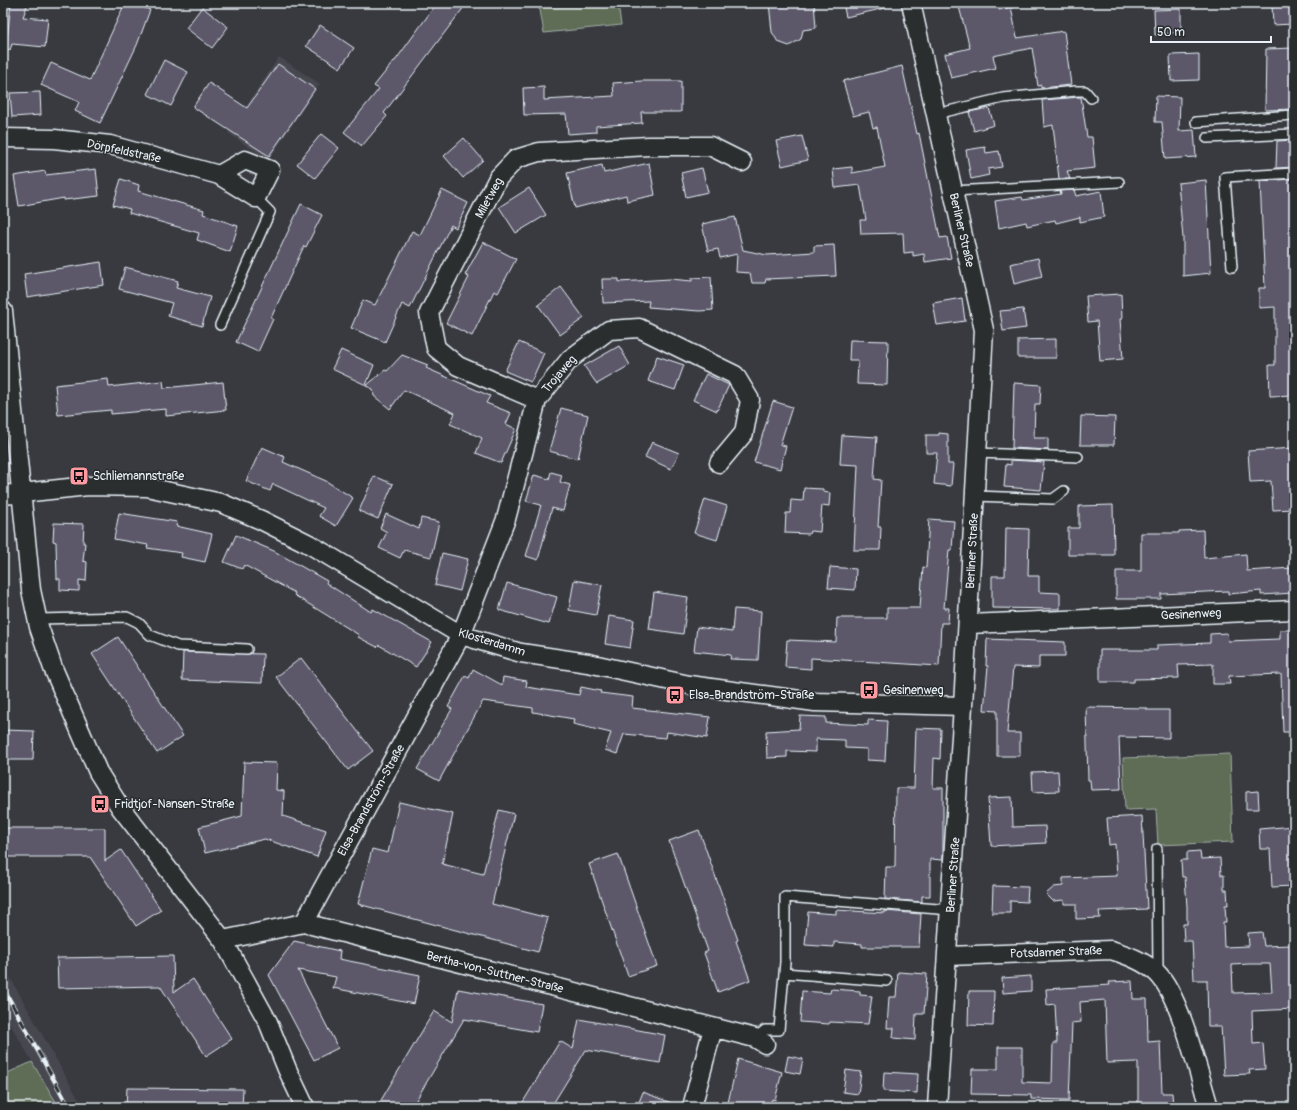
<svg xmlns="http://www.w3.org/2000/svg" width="1297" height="1110" font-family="Pangolin,sans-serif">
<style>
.built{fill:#464650}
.green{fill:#5e6d56;stroke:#a3afa7}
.building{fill:#5b596b;stroke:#e8f1f8;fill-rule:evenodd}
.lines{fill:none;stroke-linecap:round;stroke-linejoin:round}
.service-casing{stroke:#e8f1f8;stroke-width:12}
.minor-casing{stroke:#e8f1f8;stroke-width:21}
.service{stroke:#2a2d2e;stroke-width:9}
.minor{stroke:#2a2d2e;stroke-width:18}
.rail-casing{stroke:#e8f1f8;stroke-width:4.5}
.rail{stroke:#2a2d2e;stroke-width:3;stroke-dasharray:9;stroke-linecap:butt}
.labels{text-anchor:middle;stroke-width:3;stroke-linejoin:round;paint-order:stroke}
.street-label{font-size:12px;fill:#e8f1f8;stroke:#2a2d2e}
.poi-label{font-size:12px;fill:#e8f1f8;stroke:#2a2d2e;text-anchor:start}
</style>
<rect width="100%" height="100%" fill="#393a40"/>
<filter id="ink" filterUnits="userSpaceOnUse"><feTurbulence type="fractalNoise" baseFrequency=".025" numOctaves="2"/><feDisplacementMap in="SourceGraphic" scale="8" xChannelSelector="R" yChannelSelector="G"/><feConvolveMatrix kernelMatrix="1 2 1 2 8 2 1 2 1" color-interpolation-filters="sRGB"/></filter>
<g filter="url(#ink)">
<path class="built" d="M279,57L320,84L268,161L228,133Z
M3,965L11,979L83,1107H59L3,1012Z"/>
<path class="green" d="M533,3H618L621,25L544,33L540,10Z
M1230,754L1233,842L1158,845L1156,809L1125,810L1123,758Z
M32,1062L59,1107H3V1075Z"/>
<path class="building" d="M11,3H28L23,17L48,19L45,47L12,44L10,50L6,49Z
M125,3H133L150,10L137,45L100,123L75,111L79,102L41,85L51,63L90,80Z
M437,3H467L384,113L387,116L362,146L344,132L379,89L374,86L394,61H395Z
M769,3H814L816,28L803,30L801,39L789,46L778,42L772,32Z
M843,3H884L885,8L846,17Z
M958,3H999V10L1011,7L1017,38L1064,31L1071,85L1041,88V85L1038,86L1032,48L993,56L996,68L951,78L945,54L970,48Z
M1294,4V24L1273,25L1272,5Z
M202,7L228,27L212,48L186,28Z
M1181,9V32L1155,35L1154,10Z
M320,25L354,48L340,68L306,46Z
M1294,48V109L1265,110L1266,49Z
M1199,54V80L1171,81L1170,55Z
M164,60L188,72L171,106L147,94Z
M278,64L315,89L269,156L193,107L209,83L247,108Z
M902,66L917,134L919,133L940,238L947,237L951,258L925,262L924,254L913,256V252L904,253L903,233L861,234L860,220H866L860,185L835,188L833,169L852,167V173L885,167L877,127L873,128L869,112L853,116L843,81Z
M642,81H681V112H641L642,123L596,126V132L568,134L566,114L524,115L523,88L544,87V100L614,96L613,83Z
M40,92L41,115L12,117L10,93Z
M1156,96L1180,97L1179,131L1194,130L1196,157L1165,159L1162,122H1155Z
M1081,97L1087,137H1092L1095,168L1067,171L1070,179H1059L1053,125L1044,127L1042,100Z
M989,108L994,125L974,131L969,112Z
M321,134L339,148L315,178L297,164Z
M802,136L808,160L782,166L776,141Z
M464,138L483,160L463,178L444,156Z
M1294,140V167L1276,168L1277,141Z
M985,147L986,153L999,151L1002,167L988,169L989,175L971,179L966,150Z
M649,163L655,195L627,201L626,195L575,208L567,173L602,165L604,173Z
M702,168L708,192L686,197L681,173Z
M96,169L99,196L64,200V198L19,206L14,176L45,171L46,175Z
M121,179L139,185L138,191L204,210L203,214L238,226L230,252L197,240L199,233L129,213L130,209L113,205Z
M1294,179V395L1270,396L1269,365H1275V307L1259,308V288H1265L1260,181Z
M1206,180L1211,273L1183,276V238L1178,183Z
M529,188L546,215L516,233L499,207Z
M442,190L468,203L456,228L451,225L410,308L402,304L385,342L351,328L363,300L375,305L412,231L420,235Z
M1074,190L1076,196L1101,191L1104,217L1080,222V217L1056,223L1055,220L1027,226L1026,222L999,228L995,201L1022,197L1023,200L1061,194L1060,191Z
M301,204L322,215L306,247L304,246L271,318L273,319L258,352L236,342Z
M735,217L743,250L767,255L814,252V246L834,245L836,276L766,279L765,283H752L750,273L736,272L737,254L720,258L718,249L708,251L702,224Z
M483,242L516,259L498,293L494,291L472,336L446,323L469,277L465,275Z
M1038,258L1042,277L1014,284L1010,264Z
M101,262L104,285L27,297L24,274Z
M125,267L178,281L176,288L210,297L202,326L168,316L172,303L119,289Z
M711,277L713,310L699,311L648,307L649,301L603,303L602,279H619V282L670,279L692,281V278Z
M561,287L584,318L560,335L538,305Z
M1121,294L1122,319H1120L1123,359L1100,361L1097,321L1088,322L1086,296Z
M962,298L965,321L937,325L933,303Z
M1023,309L1026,328L1003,331L1000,311Z
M1056,339V358H1018V340Z
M850,340L888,341L887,385L857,384L858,360H849Z
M519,342L544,353L531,382L505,371Z
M619,346L630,365L597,384L584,366Z
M341,350L374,365L366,385L332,369Z
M402,355L428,365L426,368L490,396L486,403L511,413L506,424L516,429L501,463L476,453L482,438L450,424L455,413L404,390L390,409L374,396L373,389L366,386L385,370L387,371Z
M657,356L684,365L675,390L648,381Z
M706,374L729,385L717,411L693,400Z
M108,379L109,387L163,381L164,388L223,382L226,410L166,416V409L111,414V410L58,415L55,385Z
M1014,383L1041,385L1040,404H1035L1034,438H1048V450L1012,448Z
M773,401L792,407L780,445L786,446L780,469L754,462Z
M561,408L588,415L578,459L549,451Z
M1081,416L1115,417L1114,445H1080Z
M939,433L948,434V464H953L951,486L934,484L937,453H926V435H939Z
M842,435L877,437L874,479L881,480L878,527H881L880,550H854L858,465L840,464Z
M652,442L679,453L671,469L645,457Z
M262,447L285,457L283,462L326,481L353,498L336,526L319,516L324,508L273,484L270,491L246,481Z
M1294,448V476H1292L1293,509L1273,510L1271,481L1250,482L1248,451Z
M1011,460L1044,462L1041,490L1004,487L1006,464L1011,465Z
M551,472L562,475L560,482L570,485L563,511L552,508L538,560L526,556L541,505L526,501L534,475L549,479Z
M374,476L393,484L378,519L359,511Z
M804,488L823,489V492L830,493L829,506L822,505L820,532L810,531L809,534L785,533L786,513H790L791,500L803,501Z
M705,499L727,506L717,540L694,533Z
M1113,505L1114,555H1068V528H1079V506Z
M119,513L177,522L176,526L212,534L205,562L181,557L182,553L147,548L148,545L114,539Z
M386,514L419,529L421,518L439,522L431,557L404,550L400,558L379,548L387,532L380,528Z
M929,519L954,521L952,550H949L944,608H949L948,623H941L939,666L811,658V669L785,667L787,640L836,642L837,618H887V608H920L923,567L926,568Z
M54,523L84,524L83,543H85L83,561L87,562L86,581L79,580V591L60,590V579H57L56,542L53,541Z
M1006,528L1029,529L1028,576H1039V592L1060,593V609L992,608V576H1005Z
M1203,530L1204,558L1246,554L1247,571L1292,568L1294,593L1261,595V591L1228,594V591L1161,594V599H1116V571H1141V533H1179V531Z
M236,535L274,551L327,581L326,583L371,612L373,609L432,642L416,667L379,645L377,647L358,637L359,635L294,595L295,593L244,565L242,569L224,562Z
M442,553L468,559L460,591L435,585Z
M830,567L856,569L855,590L828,588Z
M574,580L602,585L596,615L569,610Z
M507,583L557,597L549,624L499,610Z
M654,592L688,597L683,634L649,629Z
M734,609L761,611L758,660L730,659L731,655L694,651L697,627L732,632Z
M609,616L634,620L630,648L605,644Z
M1280,630H1294V732H1283L1281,674L1229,676L1230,684H1213V664L1178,665L1179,678L1134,679V682H1100V650H1157V645L1210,643V634L1227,633L1228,641L1280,639Z
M118,637L183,736L157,753L92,654Z
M987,639L1065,642V656H1039V668L1013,667L1007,733H1020V756H997V711L984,710L988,666H986Z
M183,652L263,654L262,683L182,680Z
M301,658L373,751L348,770L276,677Z
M473,669L502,685L503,677L527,681L526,687L579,695L581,687L601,691L600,693L633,697L632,708L710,717L707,738L667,732L666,738L624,734L617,754L605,750L611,733L573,724L574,719L533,712V708L483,701L439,781L417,769L452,709L448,707L465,676L469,678Z
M1086,707L1147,708V710H1169V738L1119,737L1121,789L1091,790L1090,780H1088Z
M800,716L826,717V723L868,725V720L887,721L885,761L867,760V749L845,748V740L816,739V752L787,751V757L767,758L766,731L799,729Z
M916,728L941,729L940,759L934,758L933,788H943V860L930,859V896H922V902L885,899L886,867H895L896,788H914Z
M3,730L34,731L33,760H3Z
M244,762L277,763L276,790L284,791L283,816L326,830L317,857L265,839L205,853L199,827L242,816Z
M1058,771L1059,791L1033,792L1032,772Z
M1258,791L1259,809H1246V792Z
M1012,797L1013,827L1045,826L1046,843L991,846L988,798Z
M399,802L453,814L442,864L483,874L499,810L514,814L492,904L548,918L538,952L358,904L372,849L388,853Z
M1142,816L1147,909L1099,911L1100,918L1076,919V904H1064V900L1053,901L1046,894L1054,887L1063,886V878L1117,876L1115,844L1109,845L1107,818Z
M1294,826V886L1272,887L1270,849H1260L1259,829Z
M3,828H105V861L121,850L161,910L136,926L90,857H3Z
M699,830L738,940L736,941L750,980L718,992L704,953L708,951L669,841Z
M1200,851L1201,859L1220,858L1221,875H1224V890H1227L1228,905H1225L1226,922H1223L1224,947L1249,946L1248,933L1262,932L1264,946L1292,945L1294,1009L1252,1011L1253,1044L1263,1043L1265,1069L1249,1070L1250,1074L1224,1075L1221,1026H1208L1207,980H1194L1192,941H1184L1183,924H1187V907L1185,877H1182L1181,860H1187V852ZM1249,964H1270L1272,992L1233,993L1232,965Z
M618,854L657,966L628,976L589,864Z
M993,886L1028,887L1027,902L1010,901V913H992Z
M836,910L885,913V911L921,914L919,947H862V944L834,942V947L805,945L808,912L836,914Z
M294,941L340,951L339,959L420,975L414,1004L333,988L336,977L298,970L338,1048L314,1060L269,975Z
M173,956L174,992L193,979L232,1039L206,1056L160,986L58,988L57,958Z
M898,972L927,974L924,1014H916L915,1040L893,1038L894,1028H887L889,997H896Z
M1031,976V991L1003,993L1002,978Z
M1132,981L1133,999H1147L1148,1042L1160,1041L1162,1093H1172L1173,1107H1138V1062L1107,1063L1105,1000L1080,1002L1081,1022L1072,1023L1069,1100L1031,1099V1095L971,1094L972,1069H998V1047H1022V1082L1052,1083L1053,1043H1057L1055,1004L1047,1005L1046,989L1110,985L1109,982Z
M458,989L542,1004L537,1032L464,1019L412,1107H377L434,1011L452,1022Z
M831,989L860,991V995L872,996L868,1024L830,1022L829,1024L800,1022L802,991L830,993Z
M969,991H994L993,1026L968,1025Z
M579,1019L665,1035L660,1063L586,1050L551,1107H520L560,1041L573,1049Z
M788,1056L803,1059L800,1074L785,1071Z
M738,1059L782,1072L775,1100L772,1099L770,1107H727Z
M846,1070L861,1072L858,1094L843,1092Z
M884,1072L918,1074L917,1093L883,1091Z
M127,1088L243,1089L242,1107H126Z
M643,1092L679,1106V1107H637Z"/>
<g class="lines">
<defs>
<path id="service" d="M936,114L1003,98L1076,91H1085L1091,98
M1196,122L1294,115
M1207,138L1294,134
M953,191L1119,182
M1232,267L1225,177L1294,173
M220,325L270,212L256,198
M977,453L1078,457
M975,496L1053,499L1064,491
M38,619L127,617L139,623L150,635L178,646L247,649
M1157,849L1158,973
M784,973L887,981
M755,1038L765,1030H779L785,962V897L951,910"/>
<path id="minor" d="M911,3L984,330L963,706L937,1107
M3,138L54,139L110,145L219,175L256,198L270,170L245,160L219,175
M3,311L31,590L39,627L53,668L98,772L120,807L223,940L268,1022L287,1069L305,1107
M537,400L458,366L436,348L429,313L498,178L516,159L539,152L649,146H710L742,162
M3,495L88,486L147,487L221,503L261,520L309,544L461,635L521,653L588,663L689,685L815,702L963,706
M968,624L1294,610
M304,923L461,635L506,519L537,400L570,359L609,330L639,328L735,375L750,400L744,433L719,463
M223,940L304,923L755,1038L765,1044
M948,956L1111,950C1127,955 1144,961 1157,973C1180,995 1199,1075 1209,1107
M692,1107L713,1028"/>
</defs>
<use href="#service" class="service-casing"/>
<use href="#minor" class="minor-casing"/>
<use href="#service" class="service"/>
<use href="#minor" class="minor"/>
<defs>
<path id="rail" d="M3,988L69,1107"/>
</defs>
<use href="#rail" class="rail-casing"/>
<use href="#rail" class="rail"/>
</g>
</g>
<defs>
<symbol id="bus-square" viewBox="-11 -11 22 22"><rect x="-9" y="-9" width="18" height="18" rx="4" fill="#ff9aa2" stroke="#2a2d2e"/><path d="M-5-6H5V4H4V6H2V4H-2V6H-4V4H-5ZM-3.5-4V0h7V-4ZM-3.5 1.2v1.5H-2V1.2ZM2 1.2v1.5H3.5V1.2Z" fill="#111"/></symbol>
</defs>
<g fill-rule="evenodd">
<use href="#bus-square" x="68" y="465" width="22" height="22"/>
<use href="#bus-square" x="858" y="679" width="22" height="22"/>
<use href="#bus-square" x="664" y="684" width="22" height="22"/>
<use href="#bus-square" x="89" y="793" width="22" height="22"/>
</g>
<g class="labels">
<g class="street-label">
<text transform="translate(124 151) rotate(12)" y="4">Dörpfeldstraße</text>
<text transform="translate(489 198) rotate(-61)" y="4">Miletweg</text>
<text transform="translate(962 230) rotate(77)" y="4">Berliner Straße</text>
<text transform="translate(559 374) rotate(-49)" y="4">Trojaweg</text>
<text transform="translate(972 551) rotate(-87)" y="4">Berliner Straße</text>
<text transform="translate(1191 614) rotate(-3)" y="4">Gesinenweg</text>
<text transform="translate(492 642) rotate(17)" y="4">Klosterdamm</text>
<text transform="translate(371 800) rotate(-61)" y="4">Elsa-Brandström-Straße</text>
<text transform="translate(953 875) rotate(-86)" y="4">Berliner Straße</text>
<text transform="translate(1056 952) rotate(-2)" y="4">Potsdamer Straße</text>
<text transform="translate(495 972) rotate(14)" y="4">Bertha-von-Suttner-Straße</text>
</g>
<g class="poi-label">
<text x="93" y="480">Schliemannstraße</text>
<text x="883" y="694">Gesinenweg</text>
<text x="689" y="699">Elsa-Brandström-Straße</text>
<text x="114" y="808">Fridtjof-Nansen-Straße</text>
</g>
</g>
<rect width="1297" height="1110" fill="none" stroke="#2a2d2e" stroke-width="16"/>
<rect x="8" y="8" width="1281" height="1094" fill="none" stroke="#e8f1f8" stroke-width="1.5" filter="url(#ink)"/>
<path d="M1151 36v6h120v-6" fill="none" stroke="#e8f1f8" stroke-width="2"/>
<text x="1157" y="36" font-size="12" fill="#e8f1f8" stroke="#2a2d2e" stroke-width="3" paint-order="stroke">50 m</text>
</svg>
